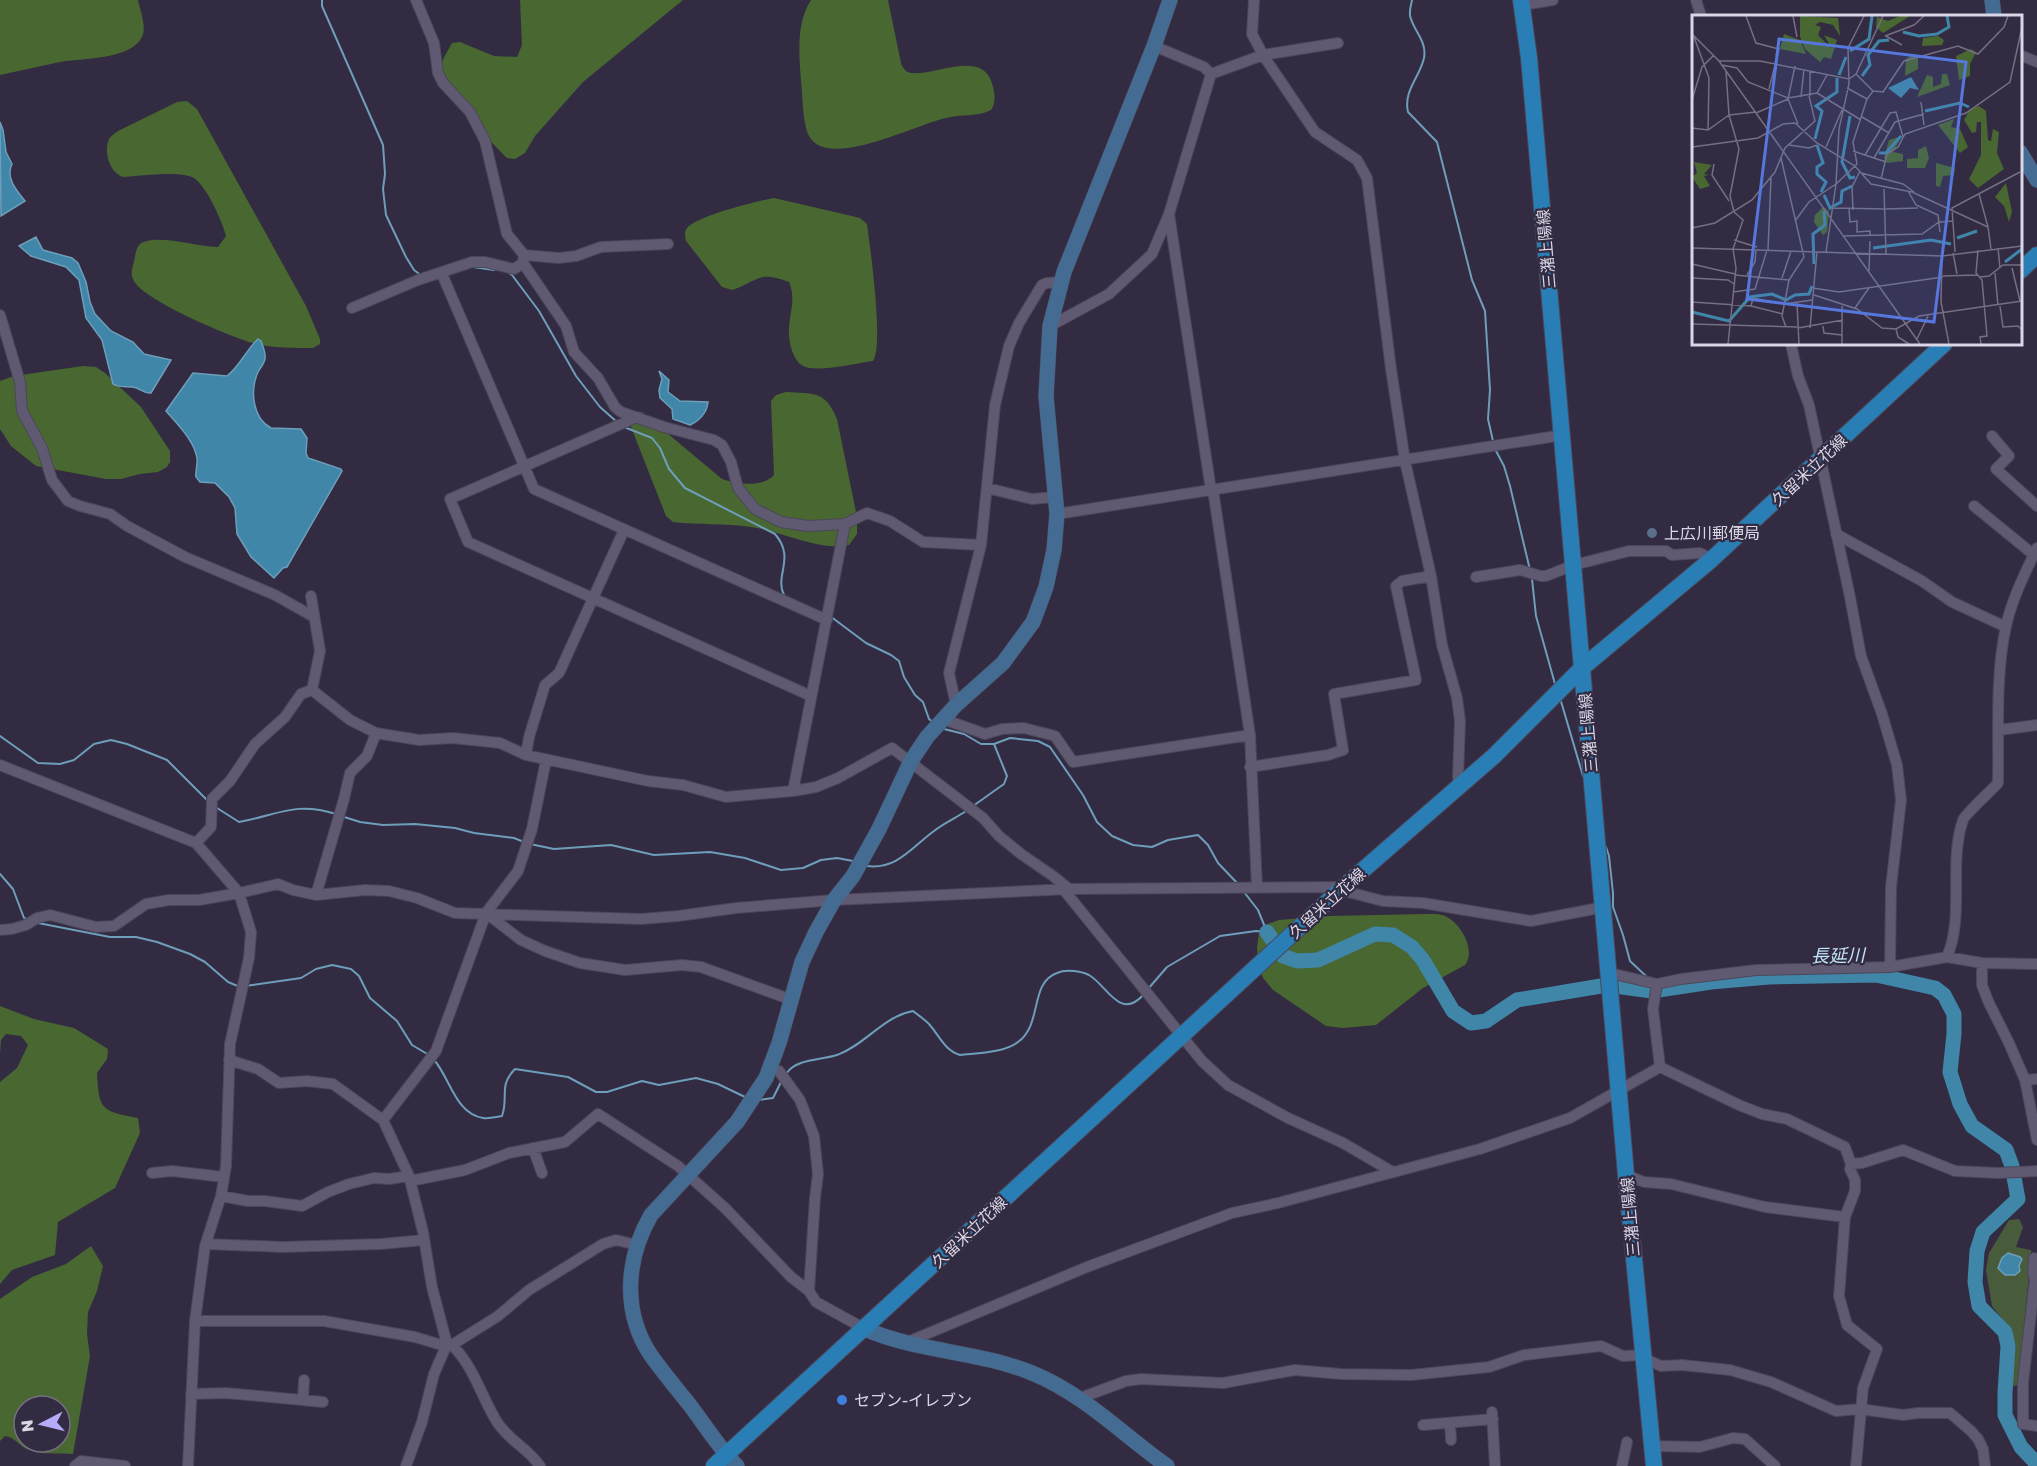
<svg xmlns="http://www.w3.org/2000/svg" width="2037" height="1466" font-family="'Golos Text','Noto Sans JP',sans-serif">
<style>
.green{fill:#485b3b}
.forest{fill:#486731;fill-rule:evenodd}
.water{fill:#3f86a8;stroke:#6e9eba;stroke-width:1.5}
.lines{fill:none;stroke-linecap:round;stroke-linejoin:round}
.stream{stroke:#6e9eba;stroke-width:2}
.river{stroke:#3f86a8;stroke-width:15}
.street-casing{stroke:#4c4659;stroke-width:12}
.secondary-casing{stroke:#4c4659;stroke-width:16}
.primary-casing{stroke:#4c4659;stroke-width:18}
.street{stroke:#605972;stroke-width:10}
.secondary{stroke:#446c93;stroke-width:15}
.primary{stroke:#297fb5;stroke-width:16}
.service-dot{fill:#5c6f8a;stroke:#322b42;stroke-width:2}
.shop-dot{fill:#3f7fe0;stroke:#322b42;stroke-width:2}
.labels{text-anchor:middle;stroke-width:4.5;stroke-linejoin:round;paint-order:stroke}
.street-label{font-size:16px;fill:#dad6e5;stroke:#322b42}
.poi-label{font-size:16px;fill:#dad6e5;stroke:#322b42;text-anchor:start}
.water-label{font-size:18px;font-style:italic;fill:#c1e5f9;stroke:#322b42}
.inset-river{fill:none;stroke:#3f86a8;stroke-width:3}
.inset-road{fill:none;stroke:#756f83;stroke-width:1.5}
.view{fill:#5677dc;fill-opacity:0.15;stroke:#5677dc;stroke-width:3}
.inset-edge{fill:none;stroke:#dad6e5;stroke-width:3}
</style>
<rect width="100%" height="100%" fill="#322b42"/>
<path class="green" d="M2019,1219L2023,1227L2016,1247L2031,1250V1256L2018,1385L2009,1387L2010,1339L2007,1325L1992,1306L1986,1270L1989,1253L2009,1220Z"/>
<path class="forest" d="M0,0H138C140,10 147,27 142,37C131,60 81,58 60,62C40,66 20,71 0,75Z
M520,0H683L583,82L535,136L525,153L515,159L507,158C488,138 439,92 442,64C443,57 449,49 452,43L460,42L494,56L517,57L522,45Z
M811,0H888L901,63C901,65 905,70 906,71C910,74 915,73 920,73C944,71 986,51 993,87C995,95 996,102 991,110C978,117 961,114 946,118C917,124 833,168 811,139C802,127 803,96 801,81C799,54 796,23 811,0Z
M187,101L197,109L306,306L320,339V344L313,348C295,348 267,348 249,342C227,335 140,299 133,279C130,273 133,267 134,261C136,253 136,244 144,242C161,235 198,247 218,247L226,236C222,221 207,187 194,178C181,170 140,176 123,177C111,173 104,155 108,142C109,137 114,134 118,131L177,102Z
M774,198L852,216L860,218L867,224C870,246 884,346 873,361C857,363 817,373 803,366C792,360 788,339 789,328C790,311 796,299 789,282C757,270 759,281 732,290L722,287L686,241C685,237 684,232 687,228C697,216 757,201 774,198Z
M83,366L96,367L105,373L141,407L170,451V462L167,467L158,472L140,474L121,479H106L36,466L11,446L0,429V381L14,376Z
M786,392C814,394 825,390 837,419L857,517V534L849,545C821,552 781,531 751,527C725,523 698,525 673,522L666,516L631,427L629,420L635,412H642L722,479C737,484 762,488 774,475L771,401L776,395Z
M1424,914C1431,914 1441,913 1447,917C1462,925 1476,951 1465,965L1423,988L1376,1025L1343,1028L1326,1026L1273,990L1263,978L1258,965L1257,947L1259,933L1265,925L1279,920L1328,916Z
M0,1006L34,1019L74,1028L108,1049L107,1059L97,1073C99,1110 101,1111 138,1118L140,1133L115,1188L58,1222L55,1255L12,1270L0,1284V1082L17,1068L28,1045L21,1036L6,1034L1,1040L0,1055Z
M91,1246L103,1266L97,1291L88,1312L87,1334L90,1356L73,1454C59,1453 42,1455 29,1450C20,1447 15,1437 5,1436L0,1441V1299L32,1277L66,1264ZM24,1406H60V1442H24Z"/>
<path class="water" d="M0,122L3,130L6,152L12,164C5,178 17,191 25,201L1,216Z
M36,237L43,250L72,258L78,263L86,282L90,302L95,314L111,331L133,342L144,354L171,360L151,393C144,394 140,388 133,387C125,386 119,388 113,384L102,340L86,318L79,280L66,267L31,256L19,246Z
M258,339L261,341C263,347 266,353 265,359C264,364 260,368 258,372C250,390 252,418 271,428L301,429L307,438L306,453L308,458L341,469L342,471L287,567L283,568L274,578L251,557L237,534L235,508L229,497L215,483L200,482L196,477C195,471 198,465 197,458C194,440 177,424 166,411L193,373L227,376C240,366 246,350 258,339Z
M659,371L669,380L668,392L680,401L708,402C707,413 699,421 690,425L673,419L672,409L660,398L659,390L662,379Z
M2008,1253L2020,1257L2022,1259L2019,1266L2020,1271L2015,1275H2005L1998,1268L2002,1258Z"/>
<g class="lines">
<path class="stream" d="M322,0V6L383,145L385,174L383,189L386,215L406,257L414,270L422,276
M1412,0C1411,6 1408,13 1411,19C1415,32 1427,42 1424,58C1420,77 1403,91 1408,112L1437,142L1472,280L1485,311L1490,390L1488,419L1493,441
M473,267L494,270
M509,273L512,275L539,311L576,376L600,407L617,422
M624,427L652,438L660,448L669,469L685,488L775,534C796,558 774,576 784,595
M1495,449L1504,466L1510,486L1530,570
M1532,579L1536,616L1555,684
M830,616L866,643L891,655L899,661L904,677L915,695L923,702L929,719L934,723
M1560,698L1583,776
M944,729L964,734L981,744H994L1010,738L1038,741L1050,747L1083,795L1097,822L1112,836L1133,845L1152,847L1168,840L1198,835L1208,845L1218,863L1239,885
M0,736L38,763L60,764L74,760L94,744L111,740L127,744L167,760L208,801
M973,806L1004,784L1007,776L994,744
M217,808L239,822C278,815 295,801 336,814
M341,816L360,822L383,825L415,824L455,828L474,833L514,838L524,842
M530,844L554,849L611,845L654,855L710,852L745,858L781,870L803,868L821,860L837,858L853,861
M1606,847L1609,856L1613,893V907L1623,935L1630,961L1647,977
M867,866C897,870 912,847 934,831C944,823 956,818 966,811
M0,874L13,889L24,918L27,919
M1244,892L1258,910L1267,932
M38,923L110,937H136L157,942L190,954L205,962L228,982L240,987
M245,986L301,978L316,969L332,965L351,969L359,976L370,998L397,1021L412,1045L429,1055
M1148,989L1167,967L1220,936L1256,931L1267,932
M435,1061C450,1079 456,1114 483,1118C489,1119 496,1117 502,1116C509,1097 498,1086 515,1069L568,1077L596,1092H607L642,1081L659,1085L696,1078L718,1084L745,1097
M787,1073C795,1059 822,1060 837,1055C865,1045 884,1016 913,1011C918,1015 924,1019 929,1024C939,1035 944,1050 960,1055C977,1053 1004,1053 1018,1042C1043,1024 1029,983 1057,973C1066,969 1081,971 1089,975C1107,985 1120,1022 1144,994
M759,1100L773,1098L782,1080"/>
<path class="river" d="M1267,932L1283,956L1297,961L1318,960L1375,934L1393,935L1412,947L1423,960L1453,1011L1471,1023L1486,1021L1517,1000L1607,985L1652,991L1711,982L1769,977L1876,975L1935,988L1944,995L1954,1014V1034L1950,1072L1960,1104L1972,1126L2006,1150L2012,1166L2018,1199L1983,1232L1977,1251L1975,1282L1979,1306L2005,1332L2008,1346L2005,1393V1415L2021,1447L2037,1464"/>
<defs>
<path id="street" d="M416,0L434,43L438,73L443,83L470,112L485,141L507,234L524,255L559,258L576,256L601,247L668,244
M1254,0L1252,34L1263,55L1315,132L1357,160L1367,178L1391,369L1405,461L1431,576L1442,645L1457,698L1460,721L1458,777L1460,786
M1696,0L1701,16
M1523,5L1553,0
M1154,46L1204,67L1211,74
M2020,55L2037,62
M1169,214L1211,490
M524,255L523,263L566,326L574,352L598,378L615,407L621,412L664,427L714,440L722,445L731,462L738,488L755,509L781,522L808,526L845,524L867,513L890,521L923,542L981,545
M442,274L534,489L827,620
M352,308L418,280L472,262H485L514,269L523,263
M0,315L20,382L22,411L42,448L52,480L68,501L80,506L110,514L127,526L185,557L275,595L314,617
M1050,326L1109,294L1152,254L1169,214L1211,74L1263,55L1338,43
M1791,344L1798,376L1809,405L1850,597L1861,656L1882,714L1897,765L1901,800L1891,887L1890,967
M637,417L450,499L468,542L811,696
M1992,436L2009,456L1996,469L2037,506
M987,488L1032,499L1055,497
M1213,490L1250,735L1257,887
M1974,506L2034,555
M1057,514L1563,435
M1836,534L1922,581L1952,602L2006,627
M1476,577L1520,570L1541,576H1546L1574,565L1629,551H1666L1672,555L1700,553L1712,559
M311,596L320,651L312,690
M312,690L350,720L376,733L419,740L453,738L500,743L526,755L648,781L683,785L726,797L793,791L816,787L838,778L892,748L983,818L999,836L1021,854L1053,876L1069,889
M956,705L949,673L981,545L995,405L1009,346L1019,323L1042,285L1047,283L1061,282
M943,719L985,734L1002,729L1024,728L1055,736L1073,762L1250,735
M1999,730L2037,725
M526,755L529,737L545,685L559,673L624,530
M0,765L196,843L239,893L251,932L249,958L230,1044L226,1166L221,1196L205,1246L195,1321L188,1466
M1250,767L1328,755L1343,750L1334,694L1416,680L1396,586L1402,581L1431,576
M793,791L845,524
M196,843L211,827L212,799L230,781L255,744L285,717L301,694L312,690
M1064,890L1202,1061L1228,1085L1288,1118L1343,1143L1391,1171
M316,895L344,799L350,773L367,756L376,733
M486,913L521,940L545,951L580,963L625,970L682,965L701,967L792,1000
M0,930L12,929L26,925L37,918L50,915L96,927L114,926L146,904L169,900H199L239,893L278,884L293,890L316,895L365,890L389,891L417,898L455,913L641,919L678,916L736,908L834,900L1069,889L1337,887L1340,890L1383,901L1423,903L1531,921L1604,907
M1947,957C1965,914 1948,864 1963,820C1966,813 1991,791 1998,783C1999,731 1995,677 2006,626C2012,599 2025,573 2037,548
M1982,963V985L1988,1001L2009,1043L2025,1080L2037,1140
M1610,973L1657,984L1681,979L1756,970L1890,967L1947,957L1982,963L2037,964
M1657,984L1653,1009L1660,1067
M229,1060L258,1069L279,1083L307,1081L333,1084L383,1120L409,1176L423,1232L432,1287L447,1344L434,1374L422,1422L406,1466
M1660,1067L1739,1105L1762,1114L1787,1119L1845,1147L1851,1164L1850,1169L1855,1180V1191L1845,1217L1839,1296L1847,1325L1877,1349L1863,1388L1856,1466
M779,1071L800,1100L814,1136L818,1174L815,1198L809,1291
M2025,1080L2037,1079
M383,1120L436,1051L486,913L518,871L532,829L546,760
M533,1148L542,1173
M1851,1164L1862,1163L1903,1150L1955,1171L1998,1173L2037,1171
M152,1173L172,1171L224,1177
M1626,1175L1644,1182L1671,1184L1765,1207L1845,1217
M410,1181L465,1170L509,1153L565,1142L598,1114L678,1166L725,1208L791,1277L809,1291L816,1302L865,1329
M221,1196L248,1201H265L302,1206L328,1192L349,1184L374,1178L389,1179L409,1176
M206,1244L283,1247L381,1244L424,1240
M2034,1258L2033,1273L2035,1279L2023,1383V1424L2037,1426
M195,1321H324L415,1337L438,1344L452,1345L498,1316L529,1290L603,1244L616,1240L637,1245
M905,1343L1087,1267L1232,1213L1278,1203L1480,1149L1570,1118L1660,1067
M452,1345C474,1367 481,1396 497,1422C510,1442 528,1448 540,1466
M1643,1358L1661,1366L1682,1365L1730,1370L1771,1382L1836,1411L1860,1409L1903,1415L1918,1413H1950L1971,1431L1978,1439L1983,1449L1985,1466
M191,1394L226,1393L323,1402
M1080,1398L1126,1381L1141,1379L1223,1383L1295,1370L1341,1374L1411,1375L1489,1367L1524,1355L1601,1346L1623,1356L1643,1355
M303,1400L304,1380
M1492,1412L1495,1466
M1450,1423L1451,1440
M1423,1425L1493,1419
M1652,1446L1700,1447L1733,1438L1745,1439L1775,1466
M75,1466L81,1461L125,1466
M1622,1466L1627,1442"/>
<path id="secondary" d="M1992,0L1994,16
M2020,152L2037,180
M865,1329C918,1352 978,1351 1032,1373C1084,1394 1123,1435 1167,1466
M737,1466C719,1448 705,1425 689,1404C676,1388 662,1371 650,1354C622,1311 626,1258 651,1215L737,1122L766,1078L779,1043L802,962L816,932L834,900L853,876L879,829L911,761L927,737L956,705L1003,663L1033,622L1046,587L1054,550L1057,514L1046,396L1050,326L1064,272L1154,46L1170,0"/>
<path id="primary" d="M1521,0L1529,58L1626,1175L1654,1466
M2020,271L2037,255
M714,1466L1340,890L1494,756L1583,667L1712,559L1944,344"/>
</defs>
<use href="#street" class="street-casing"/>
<use href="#secondary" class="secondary-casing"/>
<use href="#primary" class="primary-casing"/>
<use href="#street" class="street"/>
<use href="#secondary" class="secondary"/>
<use href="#primary" class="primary"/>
</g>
<circle class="service-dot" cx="1652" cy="533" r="6"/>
<circle class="shop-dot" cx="842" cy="1400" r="6"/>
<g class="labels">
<g class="street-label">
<text transform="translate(1546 249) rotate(-95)" y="6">三潴上陽線</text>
<text transform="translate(1809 470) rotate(-43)" y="6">久留米立花線</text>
<text transform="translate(1588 733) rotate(-95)" y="6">三潴上陽線</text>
<text transform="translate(1327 903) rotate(-42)" y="6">久留米立花線</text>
<text transform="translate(1630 1217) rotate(-95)" y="6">三潴上陽線</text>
<text transform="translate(969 1232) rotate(-43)" y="6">久留米立花線</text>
</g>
<g class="poi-label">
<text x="1664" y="539">上広川郵便局</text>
<text x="854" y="1406">セブン-イレブン</text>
</g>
<g class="water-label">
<text transform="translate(1838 956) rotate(-1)" y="6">長延川</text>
</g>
</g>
<g transform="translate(1692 15)">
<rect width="330" height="330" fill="#322b42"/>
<path d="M108,1L146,3L148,21L141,10L128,7L123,10L129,12L126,20L140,34L132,20L145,25L139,44L132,42L128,47L113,34L108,22ZM208,1H218L191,18L184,12L185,2L196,6ZM92,19L108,25L114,39L88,34ZM246,21L252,25L250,30L230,31L231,23ZM279,34L284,37L278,49V61L267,65L264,41ZM220,40L226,41V54L213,61L214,44ZM250,59H255L258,70L225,82L235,60L241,62V72L249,69ZM287,91L294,96L296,125L299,126L301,114L307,117L305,138L312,154L286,173L277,164L289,140V107H285L284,117L280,118L272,105L278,94ZM262,104L259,112L268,114L276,132L268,138L246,110ZM210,121L201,137L211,139V146L195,148L192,143L197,125ZM234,131L237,143L233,153H215V144L226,143V135ZM2,147L20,150L12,159L17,160L12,161L18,171L8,174L0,162L5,158ZM244,148L263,153L262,160L251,161L248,172L244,171ZM314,168L320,197L317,207L312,191L303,182ZM131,192L137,196L135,217L131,220L122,207L123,200Z" fill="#486731"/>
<path d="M219,62L227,75L218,73L209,83L196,73Z" fill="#3f86a8"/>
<path class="inset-river" d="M211,17L227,21L245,19L257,12L255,1M158,36L177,24L180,1M147,60L154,42M170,61L178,50L176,40L187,26L197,25M233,96L268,88L277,92M158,101L150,147L158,163L163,162M123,124L130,96L124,91L145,77V63M125,130L131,148L125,152V159L134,167L129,177M187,138H194L209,121M132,180L138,193L149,187L150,176L160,171M265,223L285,216M181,233L239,225L259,229M313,247L330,234M122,249L121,219L133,210L132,196M0,297L37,306L58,282L80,279L94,285L103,280L117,279L120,271"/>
<path class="inset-road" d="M54,1L64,28L87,34L77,74M101,1L105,22M0,19L27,46L228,329M193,21L222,10L232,1M194,21L210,30M2,22L17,63L16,115M27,46H68L157,64L164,59L191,1M30,50L45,53L56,67L96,83L125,78L135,60M103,51L96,84L106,109M34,56L37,100L47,134L38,181L42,197M164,59L181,76L192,77M155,73L175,84M191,77L212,46L266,31L286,39L312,12L316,1M125,78L169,105M118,81V56M109,82L112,54M0,85L10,52L22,40M229,87L232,110M64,98L96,84M37,100L64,97M170,102L197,118M0,113L16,115L37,100M97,130L117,133L125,130M0,132L66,123L91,109L103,108L125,128L163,151L179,169L220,177L296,212L299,234M134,132L150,95M161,136L194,147M173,140L198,98L204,97L211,122M89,143L112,242M182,143L203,107L232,99M22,149L20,160L37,186M169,158L211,169L222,177M189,164L195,139L206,132L213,119L274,98L318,67L330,12M144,169L165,149L161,127L175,84L181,76M192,174L194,239M216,176L224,190L246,200L248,217M287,179L296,212M141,193L193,194M157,194L158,207L165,206V217L178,216V220M193,194L226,193M161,195L160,172L168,156M103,206L117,187L144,169M0,213L23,208L60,185L83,157L93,133L123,106L117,81M151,221L230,219L247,207L261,206M42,225L65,232M0,233L250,241L330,231M306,233L308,253M41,234L51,205L42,197M76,235L79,163M286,235L284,258L290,265L295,321L288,322L289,329M134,237L144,169L147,114L157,69L156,33L172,1M263,237L260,193L328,157M261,238L265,259M250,241L249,287L257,329M0,249L43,259M320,253L328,286M177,256L178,226M303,258L306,291M43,260L97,265M55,260L63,247L64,235M251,261L286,260M288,262L297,261L311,250H330M0,263L36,265L42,269M90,263L99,236M121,273L147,277L251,262M41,277L63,274L75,235M122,280L165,294L190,313L204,314L227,301L330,286M0,287L59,291L91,299M105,288L107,329M93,289L120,285M59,291L61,283L82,287M150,291V329M308,291L311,312L326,311L330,315M163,293L177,273M0,309L106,312M131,311L132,318L150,320M94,312L90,301L97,265L112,242M106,313L151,305M118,313L125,237M204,314L206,322L217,329M225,324L236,301M36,329L44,253L41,234"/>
<path class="view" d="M87,24L274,47L242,307L55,284Z"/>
<rect width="330" height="330" class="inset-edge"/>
</g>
<g transform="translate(42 1424) rotate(263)"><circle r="28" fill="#322b42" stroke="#756f83" stroke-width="1.5"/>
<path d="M0-4.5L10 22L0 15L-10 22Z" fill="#b4acf9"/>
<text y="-9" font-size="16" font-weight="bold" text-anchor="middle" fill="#dad6e5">N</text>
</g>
</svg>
